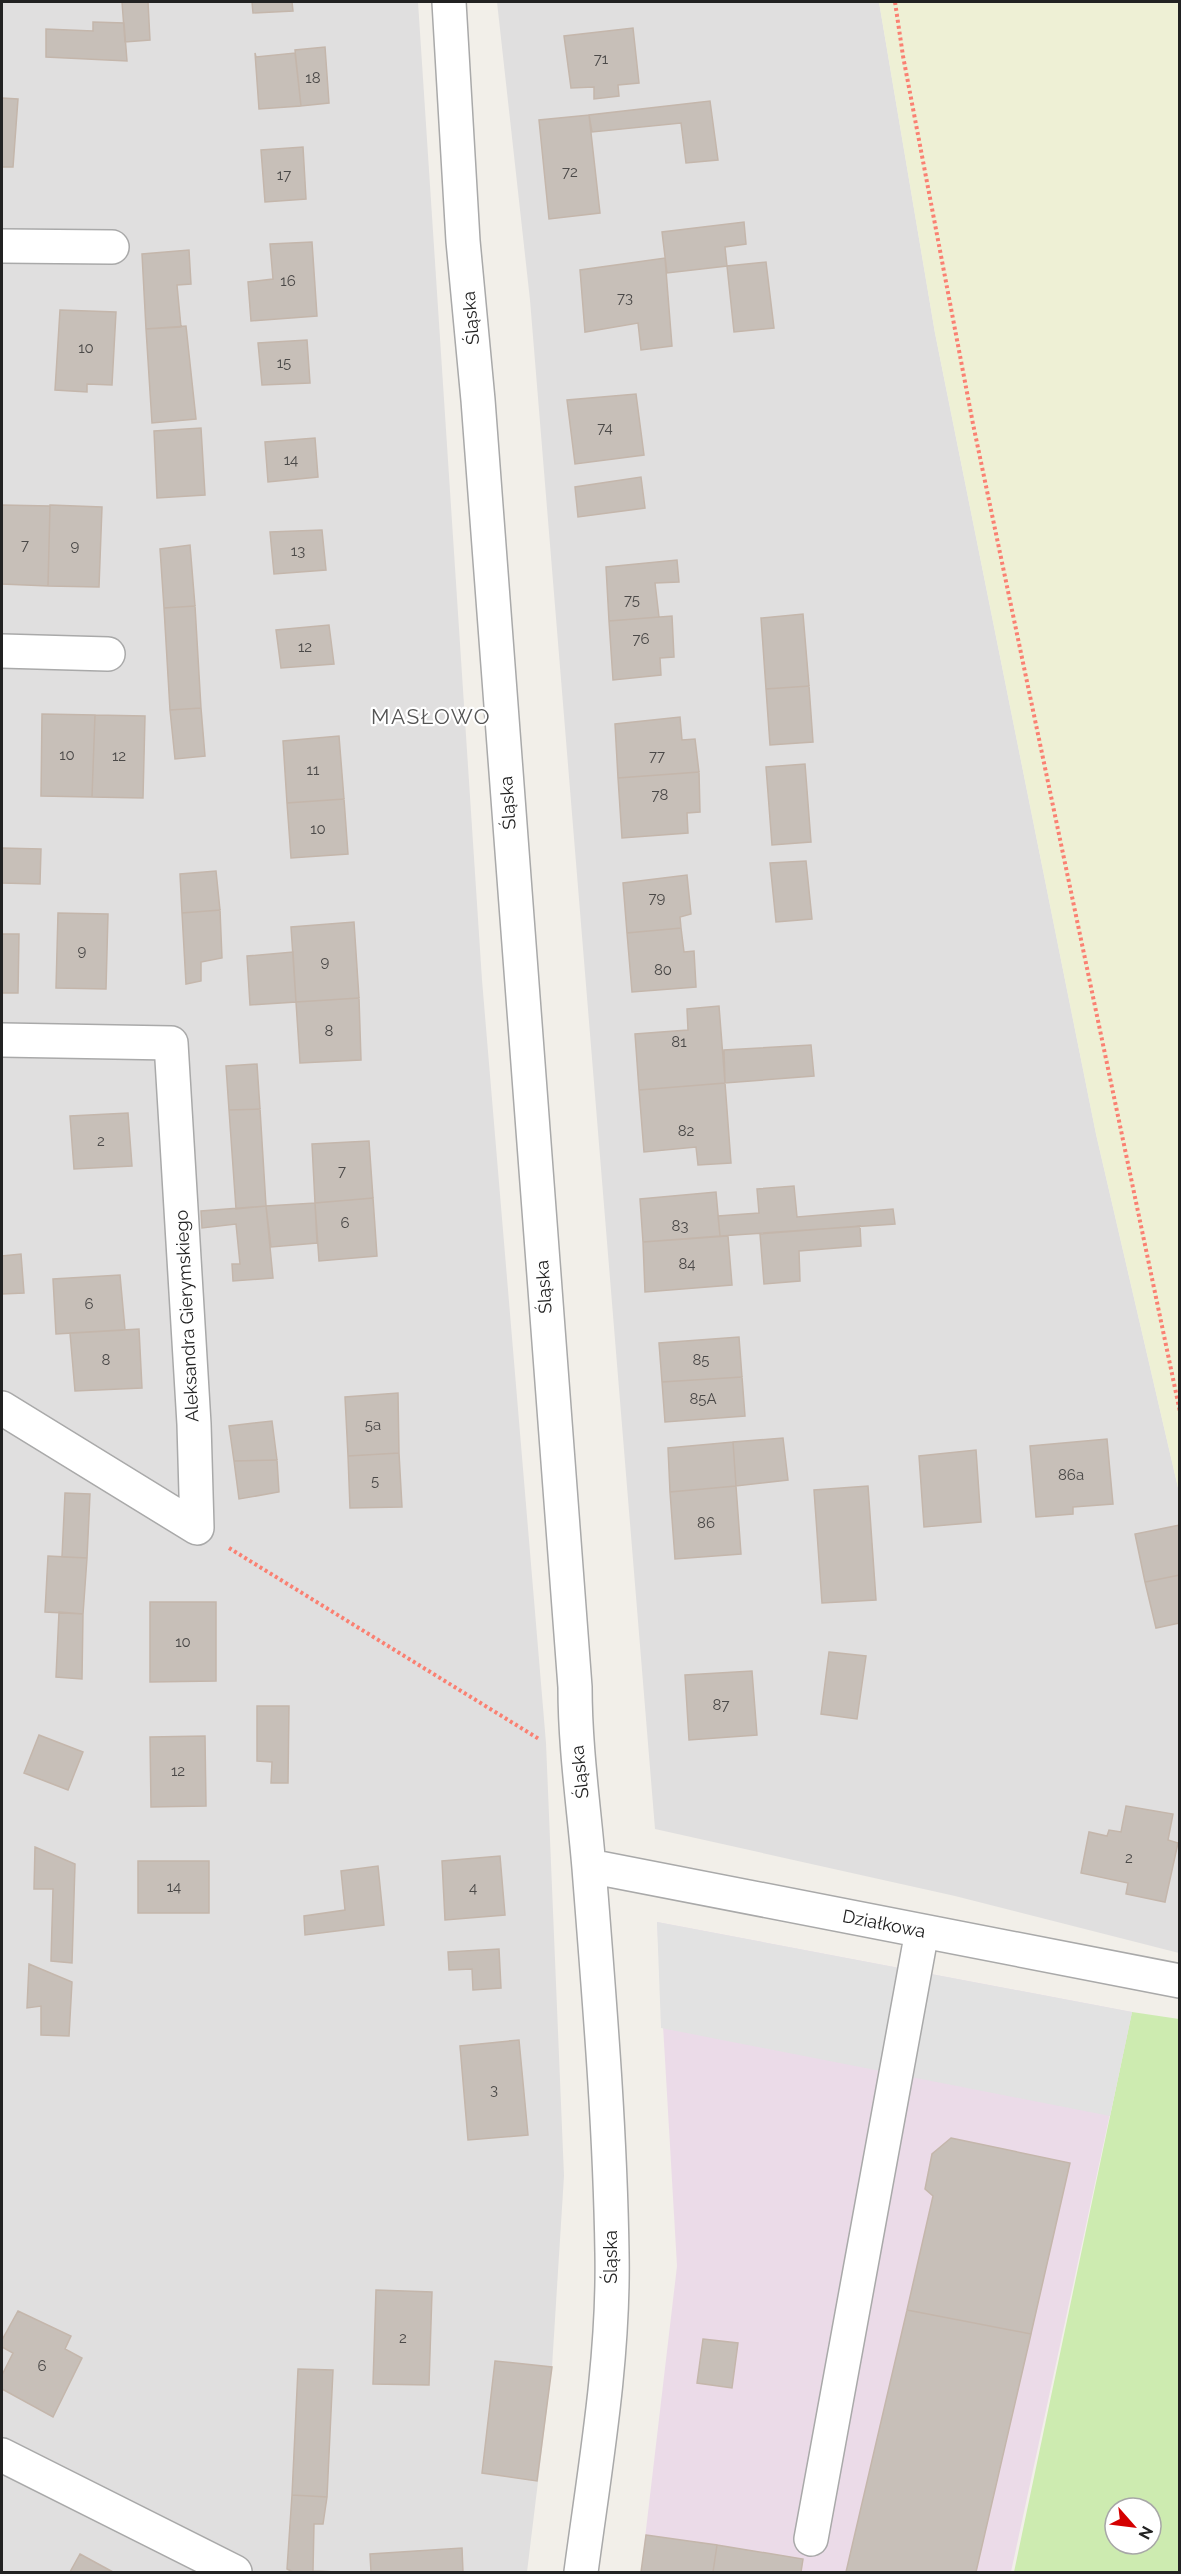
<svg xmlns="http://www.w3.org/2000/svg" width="1181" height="2574" font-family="Raleway,sans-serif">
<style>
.residential{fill:#e0dfdf}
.industrial{fill:#ebdbe8}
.farmland{fill:#eef0d5}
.grass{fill:#cdebb0;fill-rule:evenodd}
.parking{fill:#e2e2e2}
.building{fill:#c7bfb8;stroke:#c4b6ab;stroke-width:1.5}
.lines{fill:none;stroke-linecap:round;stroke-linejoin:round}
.minor-casing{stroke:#a9a9a9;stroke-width:36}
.path{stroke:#fa8072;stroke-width:4;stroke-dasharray:3 3;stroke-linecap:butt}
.minor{stroke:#fff;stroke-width:33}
.labels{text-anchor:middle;stroke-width:4.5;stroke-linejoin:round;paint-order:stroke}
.number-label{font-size:15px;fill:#4b4948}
.street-label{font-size:18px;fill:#222;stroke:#fff}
.quarter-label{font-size:21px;letter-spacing:1.5px;fill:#555;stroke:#fff}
</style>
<rect width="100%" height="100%" fill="#f2efe9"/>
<path class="residential" d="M2,2H418L482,980L546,1743L564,2176L552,2367L527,2572H2Z
M497,2H879L935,333L1096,1134L1179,1492V1953L955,1896L655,1829L530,300Z"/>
<path class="industrial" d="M657,1922L1132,2012L1011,2572H641L677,2266Z"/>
<path class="farmland" d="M879,2H1179V1492L1096,1134L935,333Z"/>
<path class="grass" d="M1132,2012L1179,2019V2572H1014ZM1115,2508H1151V2544H1115Z"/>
<path class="parking" d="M657,1922L1132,2012L1110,2116L661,2028Z"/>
<path class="building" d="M122,2H148L150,40L125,42Z
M252,2H292L293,11L253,13Z
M93,22L124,23L127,61L46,57V29L93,31Z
M633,28L639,83L618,85L619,96L594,99V87L571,88L564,36Z
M325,47L329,103L301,106L295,50Z
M255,53L256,57L295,53L301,106L259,109Z
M2,98L18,99L13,167H2Z
M710,101L718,160L686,163L681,123L592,132L589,115Z
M589,115L600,213L549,219L539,120Z
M303,147L306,199L265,202L261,150Z
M744,222L746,244L725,247L727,266L667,273L662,232Z
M312,242L317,316L251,321L248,282L273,279L270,244Z
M189,250L191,284L177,285L181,327L146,329L142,254Z
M665,258L672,346L641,350L638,323L585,332L580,270Z
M766,262L774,328L734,332L727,266Z
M60,310L116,312L112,385L87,384V392L55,390Z
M186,326L196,419L152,423L146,329Z
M307,340L310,383L262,385L258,343Z
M636,394L644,455L575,464L567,400Z
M201,428L205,495L157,498L154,431Z
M315,438L318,477L268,482L265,442Z
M641,477L645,508L578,517L575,487Z
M2,505L50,506L48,586L2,584Z
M50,505L102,507L99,587L48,586Z
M322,530L326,570L274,574L270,532Z
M190,545L195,606L164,608L160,549Z
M677,560L679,582L655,583L659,617L609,621L606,567Z
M195,606L201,708L170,710L164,608Z
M803,614L809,686L766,689L761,618Z
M672,616L674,657L660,658L661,675L613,680L609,621Z
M329,625L334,664L281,668L276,630Z
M809,686L813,742L770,745L766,689Z
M201,708L205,756L175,759L170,710Z
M42,714L95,715L92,797L41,796Z
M95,715L145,716L143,798L92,797Z
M680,717L682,740L695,739L699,772L618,778L615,724Z
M339,736L344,799L287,803L283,741Z
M805,764L811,842L772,845L766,767Z
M699,772L700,812L687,813L688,833L622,838L618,778Z
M344,799L348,854L291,858L287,803Z
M2,848L41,849L40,884L2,883Z
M806,861L812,919L776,922L770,863Z
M216,871L220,910L182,913L180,874Z
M687,875L691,914L680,917L681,928L627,933L623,883Z
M220,910L222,958L201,962V981L186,984L182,913Z
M58,913L108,914L106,989L56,988Z
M354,922L359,998L296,1002L291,927Z
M681,928L684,952L694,951L696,987L632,992L627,933Z
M2,934H19L18,993H2Z
M293,952L296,1002L250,1005L247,956Z
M359,998L361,1060L300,1063L296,1002Z
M719,1006L725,1083L639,1090L635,1034L688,1030L687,1009Z
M811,1045L814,1076L725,1083L724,1050Z
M257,1064L260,1109L229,1110L226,1066Z
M725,1083L731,1163L698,1165L696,1147L644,1152L639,1090Z
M260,1109L266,1206L236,1209L229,1110Z
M128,1113L132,1166L74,1169L70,1116Z
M369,1141L373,1198L315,1203L312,1144Z
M794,1186L797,1217L893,1209L895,1224L720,1236L718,1216L759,1213L757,1189Z
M716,1192L720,1236L643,1242L640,1199Z
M373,1198L377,1256L319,1261L315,1203Z
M315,1203L317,1243L271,1247L266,1206Z
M266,1206L273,1278L233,1281L232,1264H240L236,1224L202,1228L201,1211Z
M860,1226L861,1246L799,1251L800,1281L764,1284L760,1234Z
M728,1236L732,1285L645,1292L643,1242Z
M21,1254L24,1293L2,1294V1256Z
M120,1275L125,1330L56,1334L53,1279Z
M139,1329L142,1388L75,1391L70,1333Z
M739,1337L742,1377L662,1382L659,1343Z
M742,1377L745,1416L665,1422L662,1382Z
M398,1393L399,1453L348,1456L345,1397Z
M272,1421L277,1460L234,1461L229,1426Z
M783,1438L788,1480L736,1486L733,1442Z
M1107,1439L1113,1504L1073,1507V1514L1036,1517L1030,1446Z
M733,1442L736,1486L670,1492L668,1448Z
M976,1450L981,1522L924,1527L919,1456Z
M399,1453L402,1507L350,1508L348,1456Z
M277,1460L279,1492L239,1499L234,1461Z
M736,1486L741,1554L675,1559L670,1492Z
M868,1486L876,1600L822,1603L814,1490Z
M65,1493L90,1494L87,1558L62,1557Z
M1180,1525V1575L1145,1582L1135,1534Z
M48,1556L87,1558L83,1614L45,1612Z
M1180,1575V1623L1156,1628L1145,1582Z
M150,1602H216V1681L150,1682Z
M59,1612L83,1614L82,1679L56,1677Z
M829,1652L866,1656L857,1719L821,1714Z
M752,1671L757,1735L689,1740L685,1675Z
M257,1706H289L288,1783H271L272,1762L257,1761Z
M39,1735L83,1752L68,1790L24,1773Z
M205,1736L206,1806L151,1807L150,1737Z
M1126,1806L1173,1814L1168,1840L1178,1843L1165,1902L1126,1894L1128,1883L1081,1873L1089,1832L1107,1836L1109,1830L1121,1832Z
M35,1847L75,1864L72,1963L51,1961L53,1889H34Z
M500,1856L505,1915L445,1920L442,1861Z
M138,1861H209V1913H138Z
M378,1866L384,1925L305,1935L304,1916L345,1910L341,1871Z
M499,1949L501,1988L473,1990L472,1969L449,1970L448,1952Z
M29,1964L72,1982L69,2036L41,2035V2006L27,2008Z
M519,2040L528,2135L468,2140L460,2046Z
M951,2138L1070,2163L1031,2334L907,2310L933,2196L925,2189L932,2154Z
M376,2290L432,2292L429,2385L373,2384Z
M907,2310L1031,2334L976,2572H846Z
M18,2311L71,2336L65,2349L82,2358L53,2417L2,2389V2375L13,2353L2,2347V2340Z
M703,2339L738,2343L732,2388L697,2383Z
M495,2361L552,2367L537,2481L482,2473Z
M298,2369L333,2370L327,2497L292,2495Z
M292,2495L327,2497L323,2524H314L313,2571L338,2572H293L287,2569Z
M646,2535L717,2545L713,2572H641Z
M717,2545L803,2559L801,2572H713Z
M462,2548L463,2572H371L370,2554Z
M80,2554L113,2572H70Z"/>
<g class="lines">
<defs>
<path id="minor" d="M449,2L463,241L478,400L575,1687C575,1748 584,1808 589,1868C599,1996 610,2124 612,2253C614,2360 595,2467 581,2572
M2,246L112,247
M2,651L108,654
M2,1040L171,1043L194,1424L197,1528L2,1408
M589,1866L1180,1981
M2,2455L235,2572
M811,2539L922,1931"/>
</defs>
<use href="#minor" class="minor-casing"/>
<path class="path" d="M895,2L903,56L973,424L1180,1412
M229,1548L539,1739"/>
<use href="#minor" class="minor"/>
</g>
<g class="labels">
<g class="number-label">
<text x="601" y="64">71</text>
<text x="313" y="83">18</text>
<text x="570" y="177">72</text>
<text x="284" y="180">17</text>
<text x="288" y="286">16</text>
<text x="625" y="303">73</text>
<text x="86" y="353">10</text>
<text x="284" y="368">15</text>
<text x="605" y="433">74</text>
<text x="291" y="465">14</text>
<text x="25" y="550">7</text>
<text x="75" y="551">9</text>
<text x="298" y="556">13</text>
<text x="632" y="605">75</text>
<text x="641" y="644">76</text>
<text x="305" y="652">12</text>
<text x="67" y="760">10</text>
<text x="119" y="761">12</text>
<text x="657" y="761">77</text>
<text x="313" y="775">11</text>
<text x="660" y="800">78</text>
<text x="318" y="834">10</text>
<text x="657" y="903">79</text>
<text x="82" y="956">9</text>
<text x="325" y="967">9</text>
<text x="663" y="975">80</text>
<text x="329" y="1036">8</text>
<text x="679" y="1047">81</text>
<text x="686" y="1136">82</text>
<text x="101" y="1146">2</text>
<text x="342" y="1176">7</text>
<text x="345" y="1228">6</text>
<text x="680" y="1231">83</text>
<text x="687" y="1269">84</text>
<text x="89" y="1309">6</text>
<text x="106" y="1365">8</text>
<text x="701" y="1365">85</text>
<text x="703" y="1404">85A</text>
<text x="373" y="1430">5a</text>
<text x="1071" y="1480">86a</text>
<text x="375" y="1486">5</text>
<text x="706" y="1528">86</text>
<text x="183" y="1647">10</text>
<text x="721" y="1710">87</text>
<text x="178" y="1776">12</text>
<text x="1129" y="1863">2</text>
<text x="174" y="1892">14</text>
<text x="473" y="1893">4</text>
<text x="494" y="2095">3</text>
<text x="403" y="2343">2</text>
<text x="42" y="2371">6</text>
</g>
<g class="street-label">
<text transform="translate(471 318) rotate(-95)" y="6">Śląska</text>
<text transform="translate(508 803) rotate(-94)" y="6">Śląska</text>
<text transform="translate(544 1287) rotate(-94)" y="6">Śląska</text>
<text transform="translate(187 1316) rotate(-93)" y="6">Aleksandra Gierymskiego</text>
<text transform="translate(580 1772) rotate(-96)" y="6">Śląska</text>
<text transform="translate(884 1924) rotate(11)" y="6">Działkowa</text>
<text transform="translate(611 2257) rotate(-90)" y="6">Śląska</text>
</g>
<g class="quarter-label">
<text x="431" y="724">MASŁOWO</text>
</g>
</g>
<rect width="1181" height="2574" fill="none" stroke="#222222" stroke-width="6"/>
<g transform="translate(1133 2526) rotate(118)"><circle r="28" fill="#ffffff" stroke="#a7a7a7" stroke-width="1.5"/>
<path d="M0-4.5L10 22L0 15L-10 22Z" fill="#d40000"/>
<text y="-9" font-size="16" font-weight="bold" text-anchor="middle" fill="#222222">N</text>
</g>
</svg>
